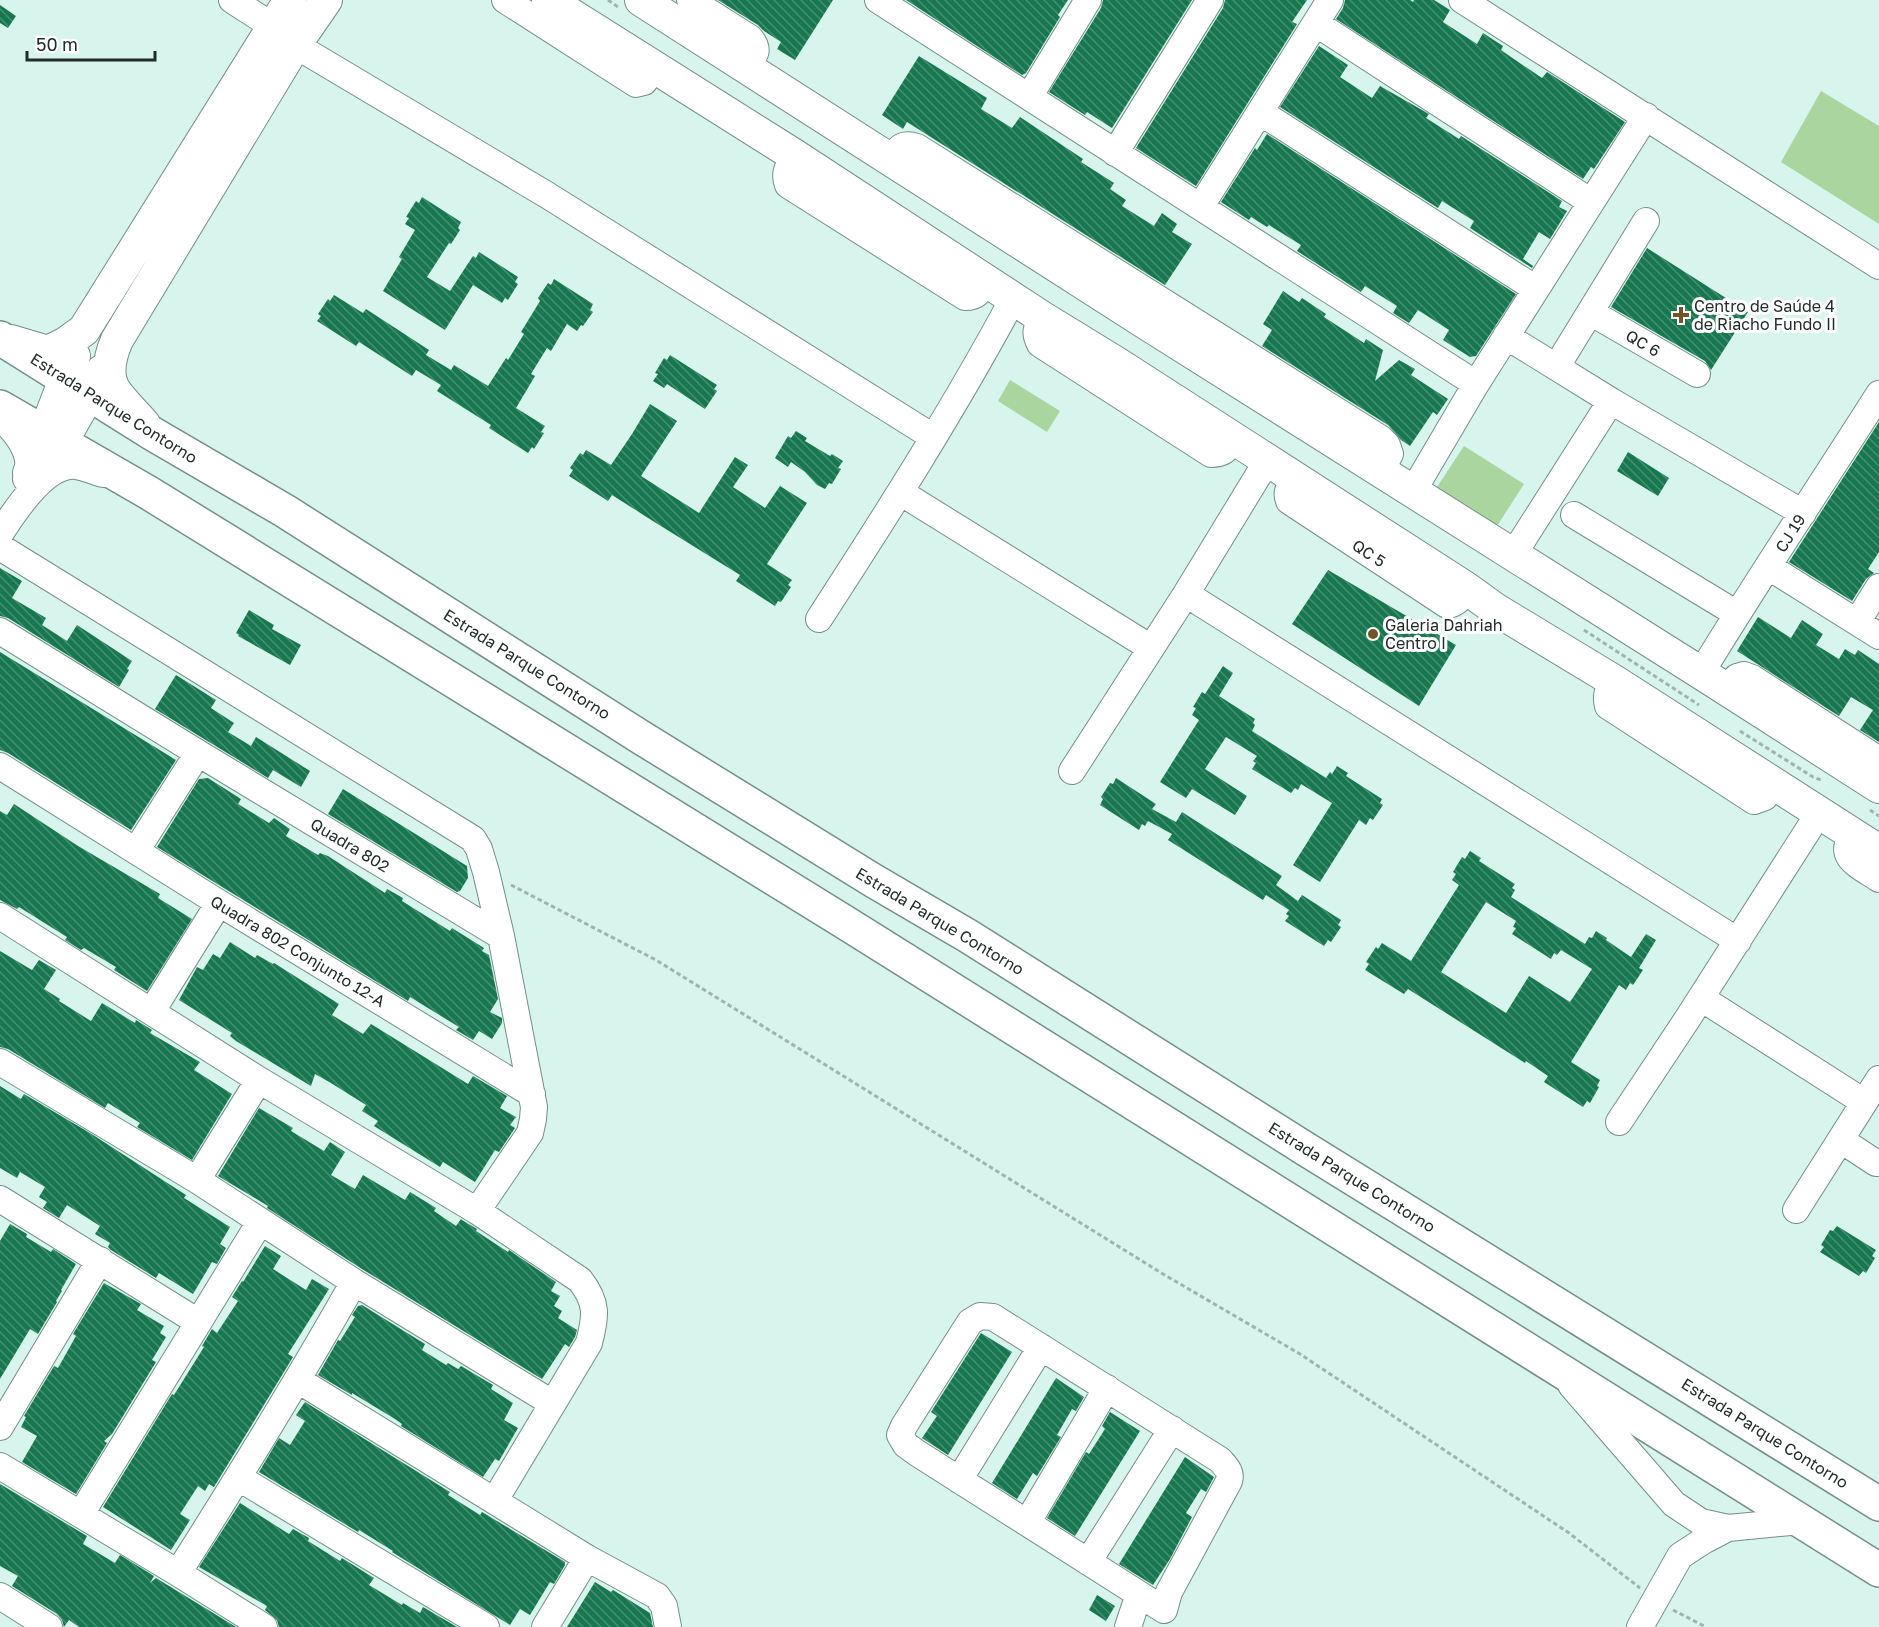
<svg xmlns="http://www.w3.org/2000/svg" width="1879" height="1627" font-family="'Golos Text',sans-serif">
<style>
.garden{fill:#aad59e}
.building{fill:url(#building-back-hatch);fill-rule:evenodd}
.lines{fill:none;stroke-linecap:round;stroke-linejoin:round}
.minor-casing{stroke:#748f89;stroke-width:28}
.major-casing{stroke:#748f89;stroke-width:34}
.highway-casing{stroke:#748f89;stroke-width:36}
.path{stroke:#9db4af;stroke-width:3;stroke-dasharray:4.5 3;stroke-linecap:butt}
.minor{stroke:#fff;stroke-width:26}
.major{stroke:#fff;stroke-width:32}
.highway{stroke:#fff;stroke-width:33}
.poi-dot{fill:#715528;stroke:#fff;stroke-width:2}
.labels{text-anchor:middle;stroke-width:6;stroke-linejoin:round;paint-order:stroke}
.poi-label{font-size:16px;fill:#212c2a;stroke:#fff;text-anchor:start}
.street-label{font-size:16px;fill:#212c2a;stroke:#fff}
</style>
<defs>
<pattern id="building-back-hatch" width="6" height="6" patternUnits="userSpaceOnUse" patternTransform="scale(1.5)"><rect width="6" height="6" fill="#17784f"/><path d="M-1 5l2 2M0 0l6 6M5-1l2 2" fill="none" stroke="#488e71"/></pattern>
</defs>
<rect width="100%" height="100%" fill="#d7f4ed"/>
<path class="garden" d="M1821,91L1879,126V224L1781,162Z
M1010,380L1060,411L1047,432L998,401Z
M1464,446L1524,484L1497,526L1437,487Z"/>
<path class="building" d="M718,0H833L795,60L777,49L781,42L764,31L758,25Z
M906,0H1068L1058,15L1060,17L1026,73L1022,75Z
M1103,0H1192L1112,128L1087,112L1085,115L1049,92L1101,8Z
M1225,0H1307L1292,22L1297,24L1196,186L1136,148L1223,8Z
M1345,0H1410L1413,2L1414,0H1434L1450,10L1443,22L1477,44L1483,33L1503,46L1501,50L1511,57L1542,78L1547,72L1625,122L1594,169L1591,167L1583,179L1336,19L1343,8Z
M0,5L16,16L8,28L0,23Z
M1319,46L1348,65L1340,77L1372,98L1380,86L1429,114L1426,118L1459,139L1461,136L1562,201L1559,207L1567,211L1550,239L1539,232L1523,259L1533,266L1532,268L1470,228L1474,221L1442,201L1438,208L1280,107Z
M919,56L987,98L981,109L1012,128L1020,117L1083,159L1081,162L1114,183L1110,189L1126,200L1122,206L1154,226L1162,213L1177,224L1172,232L1192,244L1165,285L907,122L903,129L882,115Z
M1267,134L1516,294L1476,356L1470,357L1443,340L1449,330L1418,310L1409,323L1393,313L1397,306L1365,286L1361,292L1297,251L1301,245L1269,225L1267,227L1251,217L1249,220L1221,202L1255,148L1257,150Z
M422,197L461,222L458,228L460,230L451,244L449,243L427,277L450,291L473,256L476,258L479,252L518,277L515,282L518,284L508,300L505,298L502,303L473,285L445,330L383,291L402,259L399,257L415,230L405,224L409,218L406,217L416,201L419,203Z
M1647,248L1748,312L1711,370L1705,361L1611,307Z
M554,279L593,304L590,310L593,312L583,326L581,325L577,331L567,324L551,351L547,348L531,374L535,376L516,408L545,426L541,432L544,433L534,449L532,447L528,453L489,428L491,425L437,391L441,385L416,370L412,376L359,342L356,346L317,321L321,316L318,314L328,299L330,301L334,295L363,313L366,309L429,350L426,355L451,370L454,365L488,386L506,358L508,360L524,334L521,332L540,301L538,298L548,283L551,285Z
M1283,291L1299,302L1302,298L1326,314L1324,317L1347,332L1364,343L1366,339L1383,350L1375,381L1399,360L1415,369L1411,375L1448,399L1437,415L1433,412L1410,446L1401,440L1388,425L1262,346L1272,330L1263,324Z
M670,355L717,385L714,389L717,391L705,409L667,384L664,388L653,381L658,374L655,373L664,358L667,360Z
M650,404L677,421L641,476L699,513L735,457L748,465L733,487L765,508L780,486L807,503L767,564L792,580L788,585L791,587L781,602L778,601L775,606L736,581L740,575L656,523L612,495L608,501L569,476L573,470L570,468L580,453L583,455L586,450L611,465L632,434Z
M1879,422V552L1868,569L1874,573L1866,579L1852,601L1789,562Z
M796,431L807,438L805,441L830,456L832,454L843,461L838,468L841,469L832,484L829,483L825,489L817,485L805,472L791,462L788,467L775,458L788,436L791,438Z
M1628,452L1669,478L1658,496L1617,471Z
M0,568L22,581L12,598L46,618L42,625L67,641L77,625L132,661L127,669L129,670L119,687L8,618L0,616Z
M1328,570L1456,645L1419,706L1292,624Z
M249,610L274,625L272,629L301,645L290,665L238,636L239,635L236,633Z
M1758,617L1791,638L1802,620L1823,634L1816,645L1839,659L1845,649L1855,655L1858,650L1879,664V742L1860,730L1873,710L1851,697L1839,716L1737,651Z
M0,652L176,760L131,830L8,753L0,750Z
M1223,666L1233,673L1219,696L1255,719L1253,723L1255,725L1252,731L1326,778L1330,772L1332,774L1337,766L1348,773L1346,776L1382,799L1380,803L1383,805L1373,820L1370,818L1366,825L1359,820L1320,882L1293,865L1332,803L1301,784L1298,790L1295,788L1291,793L1252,769L1256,763L1253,761L1257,756L1226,737L1205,769L1247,796L1235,815L1192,789L1186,798L1160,782L1199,720L1192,715L1196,708L1193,707L1202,692L1205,694Z
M176,675L216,700L211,708L234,723L228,732L251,746L256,737L310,771L301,787L273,770L268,778L155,709Z
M208,778L241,799L238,804L269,823L274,818L290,829L286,836L318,855L320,853L328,856L385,893L387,889L403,898L402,901L450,931L452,928L484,948L482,951L489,955L498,999L490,1012L502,1018V1023L492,1039L479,1031L473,1040L456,1030L459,1027L410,997L408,1001L157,847L199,779Z
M1116,778L1156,804L1152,809L1176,822L1182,812L1282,876L1276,885L1298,901L1302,895L1341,920L1338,925L1341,927L1331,942L1328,940L1324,946L1285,921L1289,916L1286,914L1289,910L1266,895L1263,900L1168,840L1172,834L1148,821L1145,826L1142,824L1139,830L1100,805L1103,799L1101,797L1110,783L1113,784Z
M343,789L467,866L468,878L460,891L457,892L328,814Z
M14,804L78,846L160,894L158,898L192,919L147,991L114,970L116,967L84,948L81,950L65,940L67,937L19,907L17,909L0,900V811L7,815Z
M1470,851L1481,858L1479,861L1515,884L1512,888L1515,890L1511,897L1585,944L1589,937L1592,938L1596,931L1607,938L1606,940L1631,957L1646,934L1656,940L1639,968L1643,970L1633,985L1630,983L1626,990L1619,985L1571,1062L1600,1080L1597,1086L1599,1087L1590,1103L1587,1101L1583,1107L1544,1082L1548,1076L1526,1061L1525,1063L1408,989L1404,994L1365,970L1369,964L1366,962L1376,947L1378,949L1382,943L1411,961L1459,885L1452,880L1456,874L1453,872L1462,857L1465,859ZM1486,902L1516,921L1513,927L1516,928L1512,934L1551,959L1554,953L1557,955L1561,950L1592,969L1570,1002L1529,976L1506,1013L1441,972Z
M230,942L255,958L257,955L273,964L274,963L339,1004L332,1015L363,1034L371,1024L468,1084L473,1076L507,1096L500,1108L516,1117L510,1125L515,1128L499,1152L495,1150L475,1182L443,1162L440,1167L374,1126L378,1121L362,1111L366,1105L331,1083L315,1074L311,1086L236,1041L230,1036L232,1033L179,1000L197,967L203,970L213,954L220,958Z
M0,951L32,970L39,960L56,970L44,989L60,999L59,1001L91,1021L102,1003L135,1023L136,1020L152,1030L150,1033L200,1062L194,1070L232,1094L192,1160L137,1127L140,1123L108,1103L105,1108L8,1049L0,1047Z
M0,1086L21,1099L24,1094L90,1133L186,1195L184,1198L230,1227L220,1244L226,1248L217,1264L212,1262L193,1294L159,1273L156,1278L111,1250L108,1247L110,1243L95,1234L100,1226L67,1205L59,1218L43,1208L47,1202L39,1197L45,1187L20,1172L17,1178L0,1168Z
M259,1108L293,1128L291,1131L324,1151L330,1142L345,1152L331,1175L355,1189L363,1175L405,1200L410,1192L436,1208L434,1211L456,1226L461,1219L462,1220L477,1229L476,1231L508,1252L509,1250L556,1282L551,1291L560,1296L554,1306L562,1311L558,1318L577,1330L575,1337L569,1347L565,1344L542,1379L362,1269L267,1208L268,1206L218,1176Z
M10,1224L27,1234L26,1237L51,1252L53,1249L76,1264L61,1290L62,1291L56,1301L57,1302L38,1334L30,1329L0,1379V1241Z
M1837,1226L1876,1250L1872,1256L1875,1258L1866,1273L1863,1271L1859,1276L1820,1252L1824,1247L1821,1245L1830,1230L1833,1231Z
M265,1246L281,1256L273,1269L306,1290L312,1279L329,1289L288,1354L293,1357L214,1487L209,1484L205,1491L198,1486L180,1514L190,1520L171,1550L103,1507L172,1394L174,1395L204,1347L202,1346L212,1329L217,1333L238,1301L232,1297L242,1281L243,1282Z
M104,1283L141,1304L137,1310L164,1326L160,1333L166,1337L152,1360L156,1362L112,1434L104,1441L107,1443L76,1494L22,1462L37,1436L21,1427L26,1417L24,1416L54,1366L58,1368L76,1336L73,1334Z
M362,1305L425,1344L422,1350L446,1365L448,1363L458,1369L461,1366L493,1385L491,1389L513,1403L504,1420L518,1428L499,1461L495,1459L483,1477L401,1426L402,1424L395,1419L352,1393V1395L318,1375L338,1340L340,1341L355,1317L352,1315L358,1306Z
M981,1333L1012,1352L948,1455L922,1438L937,1416L931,1412Z
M1056,1378L1084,1397L1076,1411L1072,1409L1057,1435L1061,1437L1037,1476L1033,1473L1017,1499L992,1483Z
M305,1402L450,1492L448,1495L480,1515L482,1512L565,1562V1565L554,1584L550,1582L530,1615L520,1609L510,1625L392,1552L393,1551L359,1530L358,1532L259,1472L279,1438L290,1445L305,1421L296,1415Z
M1110,1412L1140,1431L1075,1536L1047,1518L1086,1452L1089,1454L1105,1429L1102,1426Z
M1185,1457L1214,1477L1206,1492L1201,1489L1186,1513L1192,1517L1170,1559L1153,1585L1119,1564Z
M0,1484L87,1536L83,1544L115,1563L120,1555L154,1576L150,1583L156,1578L236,1627H79L69,1620L64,1627L62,1620L57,1614L12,1586L18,1576L0,1566Z
M240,1503L289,1534L293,1529L309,1538L308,1541L340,1561L342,1558L374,1578L369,1585L402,1605L403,1603L420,1613L423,1607L457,1627H279L277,1620L265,1610L267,1606L199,1567Z
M595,1582L611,1592L613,1590L650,1613L653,1627H567Z
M1097,1595L1115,1606L1106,1621L1089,1610Z"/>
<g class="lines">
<defs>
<path id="minor" d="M232,0L274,27
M505,0L636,84L644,82L654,68
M690,0L750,38C761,51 754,56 746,67
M878,0L1476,384
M1462,0L1879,266
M1317,24L1591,202
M295,45L547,195L933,437
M1029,97L1088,0
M1260,112L1536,289
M1115,153L1210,0
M794,155C789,166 783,173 788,185L965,297C979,297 979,291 984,279
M890,160C899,148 901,142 917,147L1380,438L1387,445L1390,454L1381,471
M1201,206L1330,0
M1590,312L1697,374
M1043,318C1036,328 1034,333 1040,344L1211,454C1225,454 1226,449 1234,439
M1506,336L1611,401L1803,513
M1557,366L1646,221
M0,417C16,432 36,455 26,479
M1295,478C1290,487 1285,491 1289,501L1447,605C1458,604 1461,597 1466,588
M1413,491L1476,384L1646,116
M900,492L1151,648
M1574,515L1737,614
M0,534C14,512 45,463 76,466C85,467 95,472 103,474
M0,547L473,839L479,849L486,872L501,936L534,1107L533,1119L530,1133L477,1211
M1513,555L1611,401
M1769,567L1879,636
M1186,594L1738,941
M819,619C887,514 954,409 1013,299
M1857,622L1879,587
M0,631L198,753L501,936
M1701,673C1758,579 1820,487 1879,394
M1614,681C1608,690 1605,695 1608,706L1754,801L1765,797L1773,784
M1728,690L1737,677L1744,675L1752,678L1879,760
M0,766L219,903L532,1094
M1072,771L1186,594L1267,461
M1854,835C1834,857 1862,867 1879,879
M136,851L198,753
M0,916L259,1080L477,1211L580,1280C598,1303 596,1316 589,1343L495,1500
M1701,998L1864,1102
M152,1011L219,903
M0,1062L197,1180L354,1282L552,1403
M1619,1122L1688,1018L1819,813
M1841,1140L1876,1163
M197,1180L259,1080
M0,1199L198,1322
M1796,1210L1879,1079
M980,1316L993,1317L1220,1460C1226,1467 1232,1472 1229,1481L1169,1592L1164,1610L917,1453L906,1445L900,1435L904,1426L970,1322Z
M298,1380L587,1558L545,1627
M1571,1385L1674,1504L1701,1522L1728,1528L1801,1521
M0,1427L100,1260
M0,1466L178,1573L264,1627
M239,1478L486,1627
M959,1480L1041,1347
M81,1514L260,1222
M1027,1523L1107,1388
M587,1558L657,1596L664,1606L668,1627
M1088,1562L1172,1429
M178,1573C239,1477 298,1381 354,1282
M0,1596L49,1627
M1128,1627L1139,1594
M1640,1627L1680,1556L1703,1541L1728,1528"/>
<path id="major" d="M548,0L794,155L1043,318L1118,364L1466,588L1495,609L1614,681L1879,851
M641,0L1144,322L1701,673L1879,787
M11,341L48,352L66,343L84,330L290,0
M144,424C137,416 117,396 113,387C106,373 111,354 117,340L295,45L326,0
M48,466L102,371
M29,473L74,356"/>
<path id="highway" d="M0,338L153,434L285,511L642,738L874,881L968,936L1304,1148L1879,1504
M0,407L149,493L846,923L1879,1570"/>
</defs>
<use href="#minor" class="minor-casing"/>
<use href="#major" class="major-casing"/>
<use href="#highway" class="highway-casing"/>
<path class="path" d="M608,0L618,7
M1584,630L1699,705
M1740,731L1813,777L1821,780
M1870,810L1879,816
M511,885L656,960L1163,1274L1300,1354L1569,1533L1640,1588
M1673,1610L1706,1627"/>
<use href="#minor" class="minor"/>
<use href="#major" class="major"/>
<use href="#highway" class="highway"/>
</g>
<g class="poi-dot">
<path d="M1678 306h6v6h6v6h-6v6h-6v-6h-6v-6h6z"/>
<circle cx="1373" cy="634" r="6"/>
</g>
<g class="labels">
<g class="poi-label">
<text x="1694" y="312">Centro de Saúde 4<tspan x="1694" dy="18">de Riacho Fundo II</tspan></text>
<text x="1385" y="631">Galeria Dahriah<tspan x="1385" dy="18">Centro I</tspan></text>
</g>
<g class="street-label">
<text transform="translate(1643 343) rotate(30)" y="6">QC 6</text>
<text transform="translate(114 408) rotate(32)" y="6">Estrada Parque Contorno</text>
<text transform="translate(1790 533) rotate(-58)" y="6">CJ 19</text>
<text transform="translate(1369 553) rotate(33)" y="6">QC 5</text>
<text transform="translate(527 664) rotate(32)" y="6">Estrada Parque Contorno</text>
<text transform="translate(350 845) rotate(31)" y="6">Quadra 802</text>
<text transform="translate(940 921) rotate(31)" y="6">Estrada Parque Contorno</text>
<text transform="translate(298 951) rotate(31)" y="6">Quadra 802 Conjunto 12-A</text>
<text transform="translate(1352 1177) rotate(32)" y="6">Estrada Parque Contorno</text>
<text transform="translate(1765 1433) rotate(32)" y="6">Estrada Parque Contorno</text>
</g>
</g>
<path d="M27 51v9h128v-9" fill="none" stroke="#212c2a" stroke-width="3"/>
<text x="36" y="51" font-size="18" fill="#212c2a" stroke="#ffffff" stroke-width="4.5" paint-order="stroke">50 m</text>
</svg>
